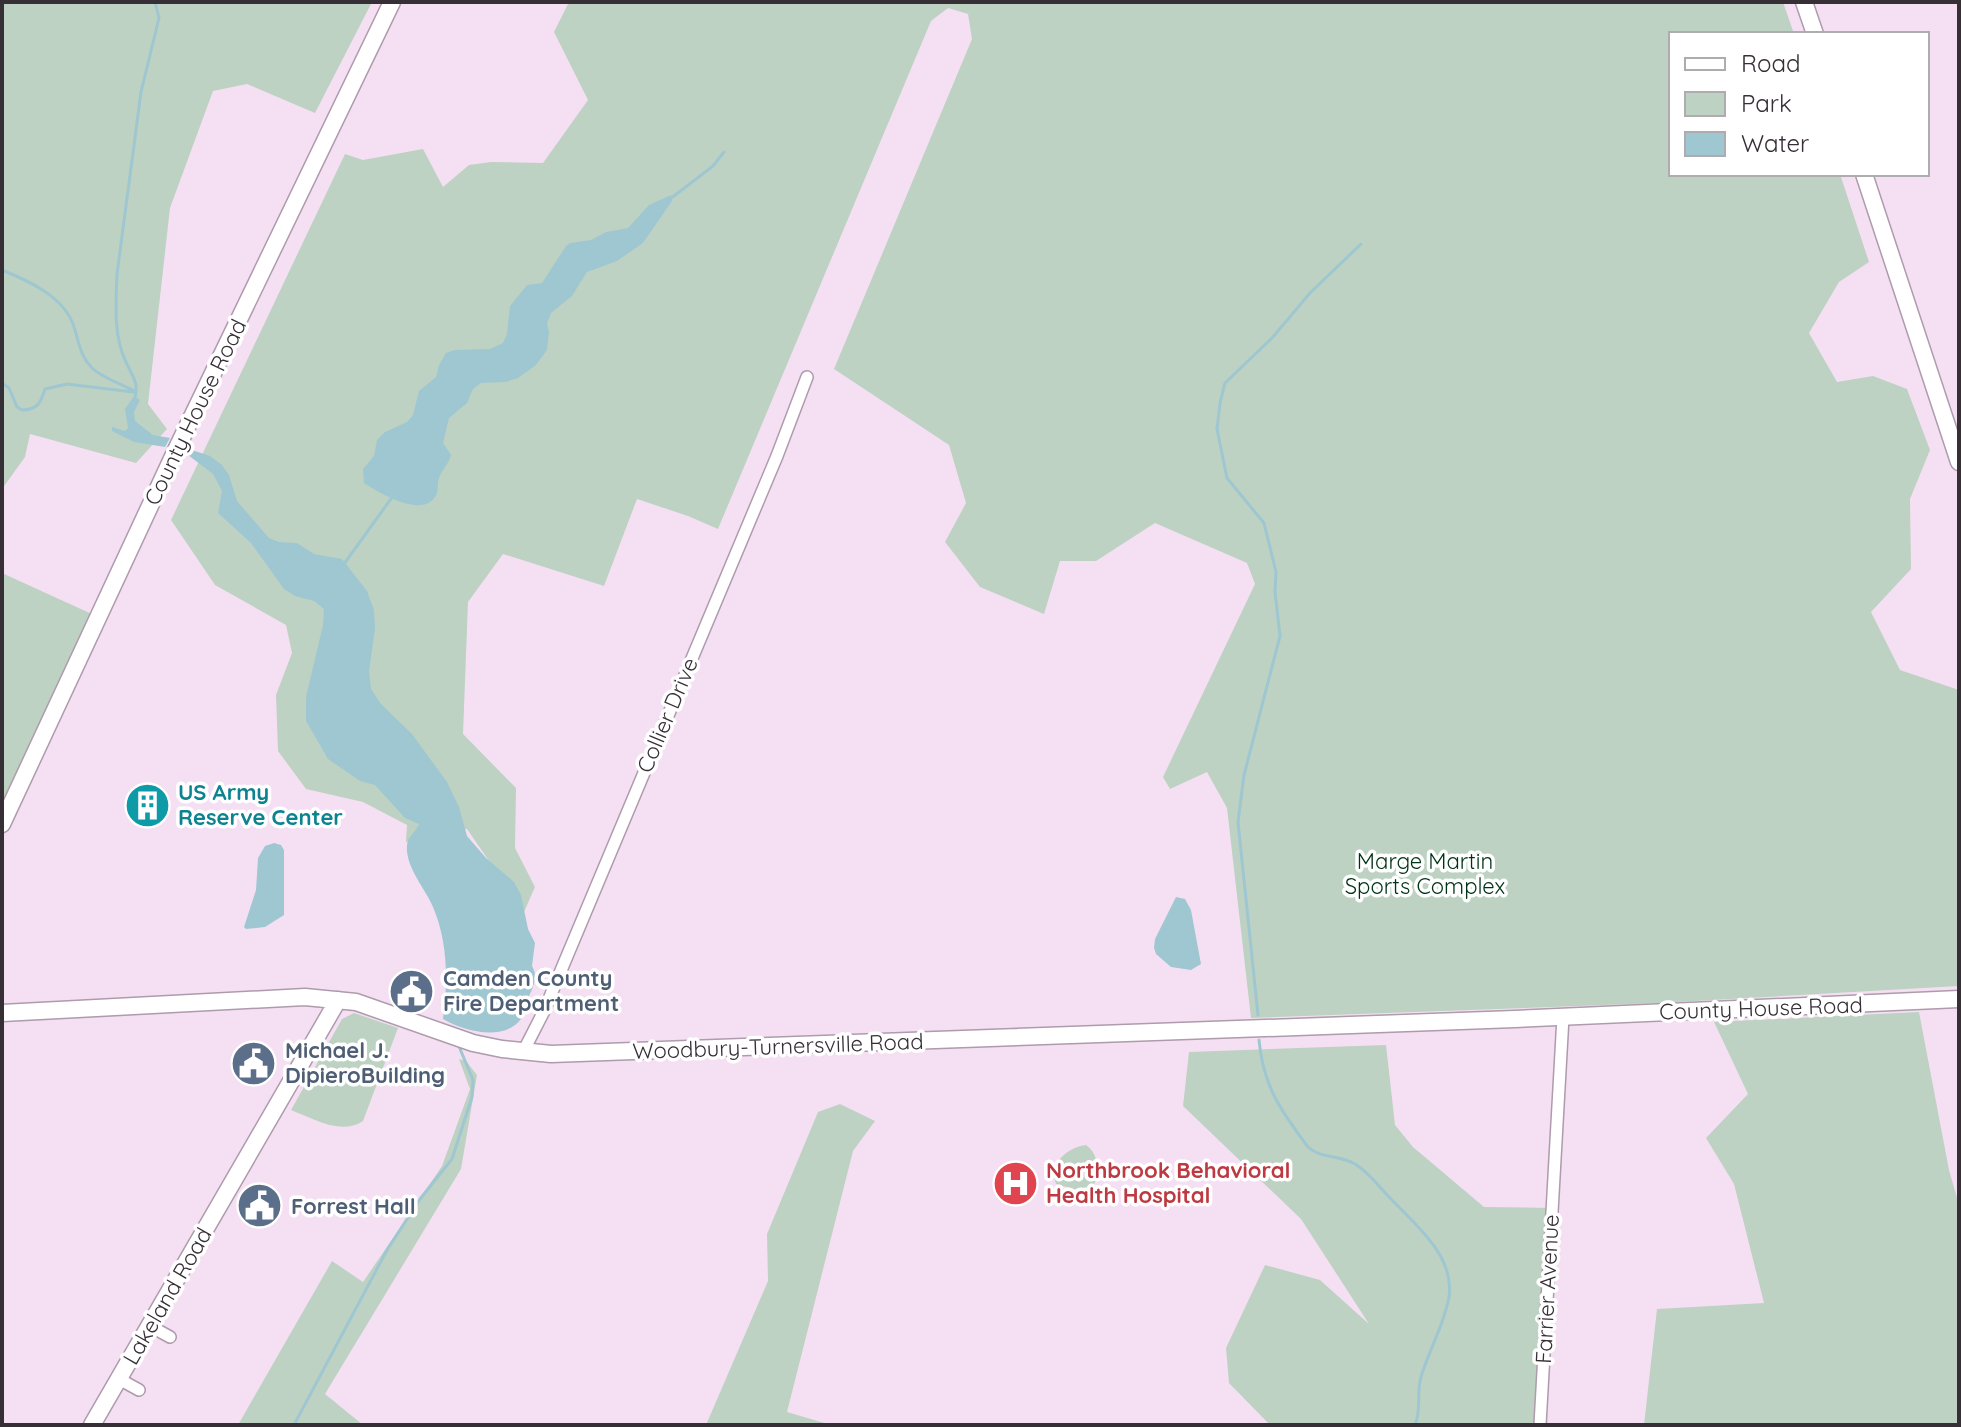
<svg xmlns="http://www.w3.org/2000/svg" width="1961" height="1427" font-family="Quicksand,sans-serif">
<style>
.green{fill:#bdd2c2}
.water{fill:#9fc7d1}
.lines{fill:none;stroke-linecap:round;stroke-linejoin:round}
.stream{stroke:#9fc7d1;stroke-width:3}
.street-casing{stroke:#ae9bac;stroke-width:14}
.secondary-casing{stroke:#ae9bac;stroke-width:19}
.street{stroke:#fff;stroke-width:11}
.secondary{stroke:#fff;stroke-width:16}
.labels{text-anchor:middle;stroke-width:7;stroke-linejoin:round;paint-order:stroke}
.street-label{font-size:22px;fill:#362f36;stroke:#fff}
.culture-label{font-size:22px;font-weight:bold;fill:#0d838f;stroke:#fff;text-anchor:start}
.park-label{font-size:22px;fill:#003315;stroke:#fff}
.service-label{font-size:22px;font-weight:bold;fill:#4e5e75;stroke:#fff;text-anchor:start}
.health-label{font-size:22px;font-weight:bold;fill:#be3a42;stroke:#fff;text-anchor:start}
</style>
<rect width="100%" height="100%" fill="#f5e0f3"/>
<path class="green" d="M2,2H372L315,113L247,84L213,91L170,208L148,404L167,429L136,463L30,434L25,457L2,489Z
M569,2H1783L1794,34H1671V174H1840L1869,262L1839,282L1809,333L1837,382L1873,376L1907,389L1930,450L1910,499L1911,569L1871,612L1900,670L1959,690V986L1659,1003L1251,1018L1227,808L1207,772L1170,789L1163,777L1255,584L1247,563L1155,523L1096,561H1060L1044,614L980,587L945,542L966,503L949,445L834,369L972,39L968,14L948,8L931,21L718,529L688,516L637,499L604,586L503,554L468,602L463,734L516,788L515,848L535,887L524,912L467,829L406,842L407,825L363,802L306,789L278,751L276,695L292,653L286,625L215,585L171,520L345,154L363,160L423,149L443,187L469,165L491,162L543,163L588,100L554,32Z
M2,573L94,615L2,809Z
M1919,1012L1949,1170L1959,1205V1425H1644L1657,1309L1764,1303L1734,1184L1706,1138L1748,1094L1714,1022Z
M354,1013L398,1028L363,1121C341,1136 312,1118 291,1110L342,1019Z
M1386,1045L1395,1125L1413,1147L1484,1207L1553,1208L1539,1425H1270L1229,1383L1226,1348L1265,1265L1320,1280L1369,1324L1301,1219L1183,1106L1189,1052Z
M459,1059L466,1061L477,1075L461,1169L325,1394L363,1425H238L332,1261L363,1282L442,1166L470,1089Z
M840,1104L875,1121L853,1151L787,1412L831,1425H706L768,1281L767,1234L818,1112Z
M1086,1145C1100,1155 1100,1175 1092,1189L1081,1194V1191L1056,1184L1052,1172C1058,1157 1070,1147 1086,1145Z"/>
<path class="water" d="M671,195L672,201L643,243L617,261L587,272L572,296L551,313L547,323L549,333L547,350L536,365L518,378L506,382L481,383L473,389L467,403L449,418L443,443L451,455C449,464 442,469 439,478C437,484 439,492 435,497C422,518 379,493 364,483L363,469L374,456L377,440L385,432L407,422L413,415L419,391L436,377L439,365L446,353L454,350L490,349L503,343L507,334L510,306L527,285L542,283L566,246L570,243L591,240L606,232L628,228L649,205Z
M134,396L140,400L134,412L135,421L153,435L170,438L165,447L134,442L112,431V427L125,431L128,428L125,409Z
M192,450L210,456L222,465L229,475L237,501L269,538L279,542L297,543L314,554L342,559L367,591L374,610L375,629L369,671L371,689L381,704L412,734L447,782L459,807L467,836L486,858L514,882L521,895L528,929L535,943L532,966C538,976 534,986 529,996C526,1003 525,1014 521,1019C504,1042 463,1031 443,1019C448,982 448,942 433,907C425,888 405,867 407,845C408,836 416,832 419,824L405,818L375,785L360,781L328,759L306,721V697L323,625L324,609L314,601L295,596L284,589L251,543L218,513L222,491L213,474L188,455Z
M274,843L281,845L284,850V915L265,927L246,929L244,927L256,890L258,858L265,846Z
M1176,897L1185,899L1191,910L1201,964L1191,970L1171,967L1156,954L1154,948L1155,939Z"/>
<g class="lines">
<path class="stream" d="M670,199L713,166L724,152
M2,270C29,281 65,297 74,327C79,342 80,356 92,368C104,379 122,384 136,392
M2,383L9,388L17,407L22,410C38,410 41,402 45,389L67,384L133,392
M135,397C139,382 132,376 126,362C113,336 116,302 117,274L141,92L159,18L155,2
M344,564L393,496
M1258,1015L1238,822L1244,775L1280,636L1275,592L1276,572L1264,523L1227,478L1217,429L1220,403L1225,383L1272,338L1310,293L1361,244
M1259,1040C1263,1086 1281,1111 1308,1147C1322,1160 1342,1154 1358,1166C1371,1175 1381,1189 1392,1200C1417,1226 1455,1257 1449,1297C1444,1325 1429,1350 1421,1377C1416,1394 1422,1409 1415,1425
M294,1425L387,1250L420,1199L452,1159L472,1097L473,1080L458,1044"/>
<defs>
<path id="street" d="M523,1052L544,1011L777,456L807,377
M150,1326L170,1337
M119,1379L139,1390
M1540,1425L1563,1017"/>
<path id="secondary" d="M1804,2L1815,34
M1864,174L1959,462
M2,824L176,450L392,2
M2,1013L305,997L356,1002L473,1043L502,1049L551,1054L1515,1019L1959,999
M92,1425L338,1000"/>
</defs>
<use href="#street" class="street-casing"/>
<use href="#secondary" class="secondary-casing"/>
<use href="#street" class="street"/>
<use href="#secondary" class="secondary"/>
</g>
<defs>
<symbol id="building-disc" viewBox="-11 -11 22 22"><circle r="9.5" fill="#0f9aa8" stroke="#fff"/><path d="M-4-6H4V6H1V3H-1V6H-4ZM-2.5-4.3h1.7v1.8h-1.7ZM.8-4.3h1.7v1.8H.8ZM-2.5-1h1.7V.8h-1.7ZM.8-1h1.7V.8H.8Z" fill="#fff"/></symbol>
<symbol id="civic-disc" viewBox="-11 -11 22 22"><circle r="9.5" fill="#5c6f8a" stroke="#fff"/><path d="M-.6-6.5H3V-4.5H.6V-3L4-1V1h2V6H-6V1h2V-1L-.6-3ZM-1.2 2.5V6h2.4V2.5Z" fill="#fff"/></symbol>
<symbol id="hospital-disc" viewBox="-11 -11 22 22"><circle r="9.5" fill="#e0444e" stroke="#fff"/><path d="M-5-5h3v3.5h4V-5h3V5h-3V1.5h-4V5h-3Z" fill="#fff"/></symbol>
</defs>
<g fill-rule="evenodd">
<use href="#building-disc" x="122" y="780" width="51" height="51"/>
<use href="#civic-disc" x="386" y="966" width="51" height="51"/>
<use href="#civic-disc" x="228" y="1038" width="51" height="51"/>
<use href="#hospital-disc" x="990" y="1158" width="51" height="51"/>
<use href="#civic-disc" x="234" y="1180" width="51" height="51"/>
</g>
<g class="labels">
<g class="street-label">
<text transform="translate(195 412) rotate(-64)" y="8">County House Road</text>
<text transform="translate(667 715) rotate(-67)" y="8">Collier Drive</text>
<text transform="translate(1761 1008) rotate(-2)" y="8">County House Road</text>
<text transform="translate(778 1046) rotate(-2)" y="8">Woodbury-Turnersville Road</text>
<text transform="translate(1547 1289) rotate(-87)" y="8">Farrier Avenue</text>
<text transform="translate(167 1296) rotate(-60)" y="8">Lakeland Road</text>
</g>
<g class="culture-label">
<text x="178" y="800">US Army<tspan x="178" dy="25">Reserve Center</tspan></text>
</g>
<g class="park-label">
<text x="1425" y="869">Marge Martin<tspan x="1425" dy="25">Sports Complex</tspan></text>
</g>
<g class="service-label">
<text x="443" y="986">Camden County<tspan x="443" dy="25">Fire Department</tspan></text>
<text x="285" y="1058">Michael J.<tspan x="285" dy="25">DipieroBuilding</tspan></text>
<text x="291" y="1214">Forrest Hall</text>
</g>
<g class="health-label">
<text x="1046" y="1178">Northbrook Behavioral<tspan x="1046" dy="25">Health Hospital</tspan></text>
</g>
</g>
<rect width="1961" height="1427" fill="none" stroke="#362f36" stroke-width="8"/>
<rect x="1669" y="32" width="260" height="144" fill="#ffffff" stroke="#afacaf" stroke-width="2"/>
<rect x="1685" y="58" width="40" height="12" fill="#ffffff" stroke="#afacaf" stroke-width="2"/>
<text x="1741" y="72" font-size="24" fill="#362f36">Road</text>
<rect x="1685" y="92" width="40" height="24" fill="#bdd2c2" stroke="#afacaf" stroke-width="2"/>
<text x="1741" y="112" font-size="24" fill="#362f36">Park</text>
<rect x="1685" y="132" width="40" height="24" fill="#9fc7d1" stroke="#afacaf" stroke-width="2"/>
<text x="1741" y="152" font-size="24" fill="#362f36">Water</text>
</svg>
